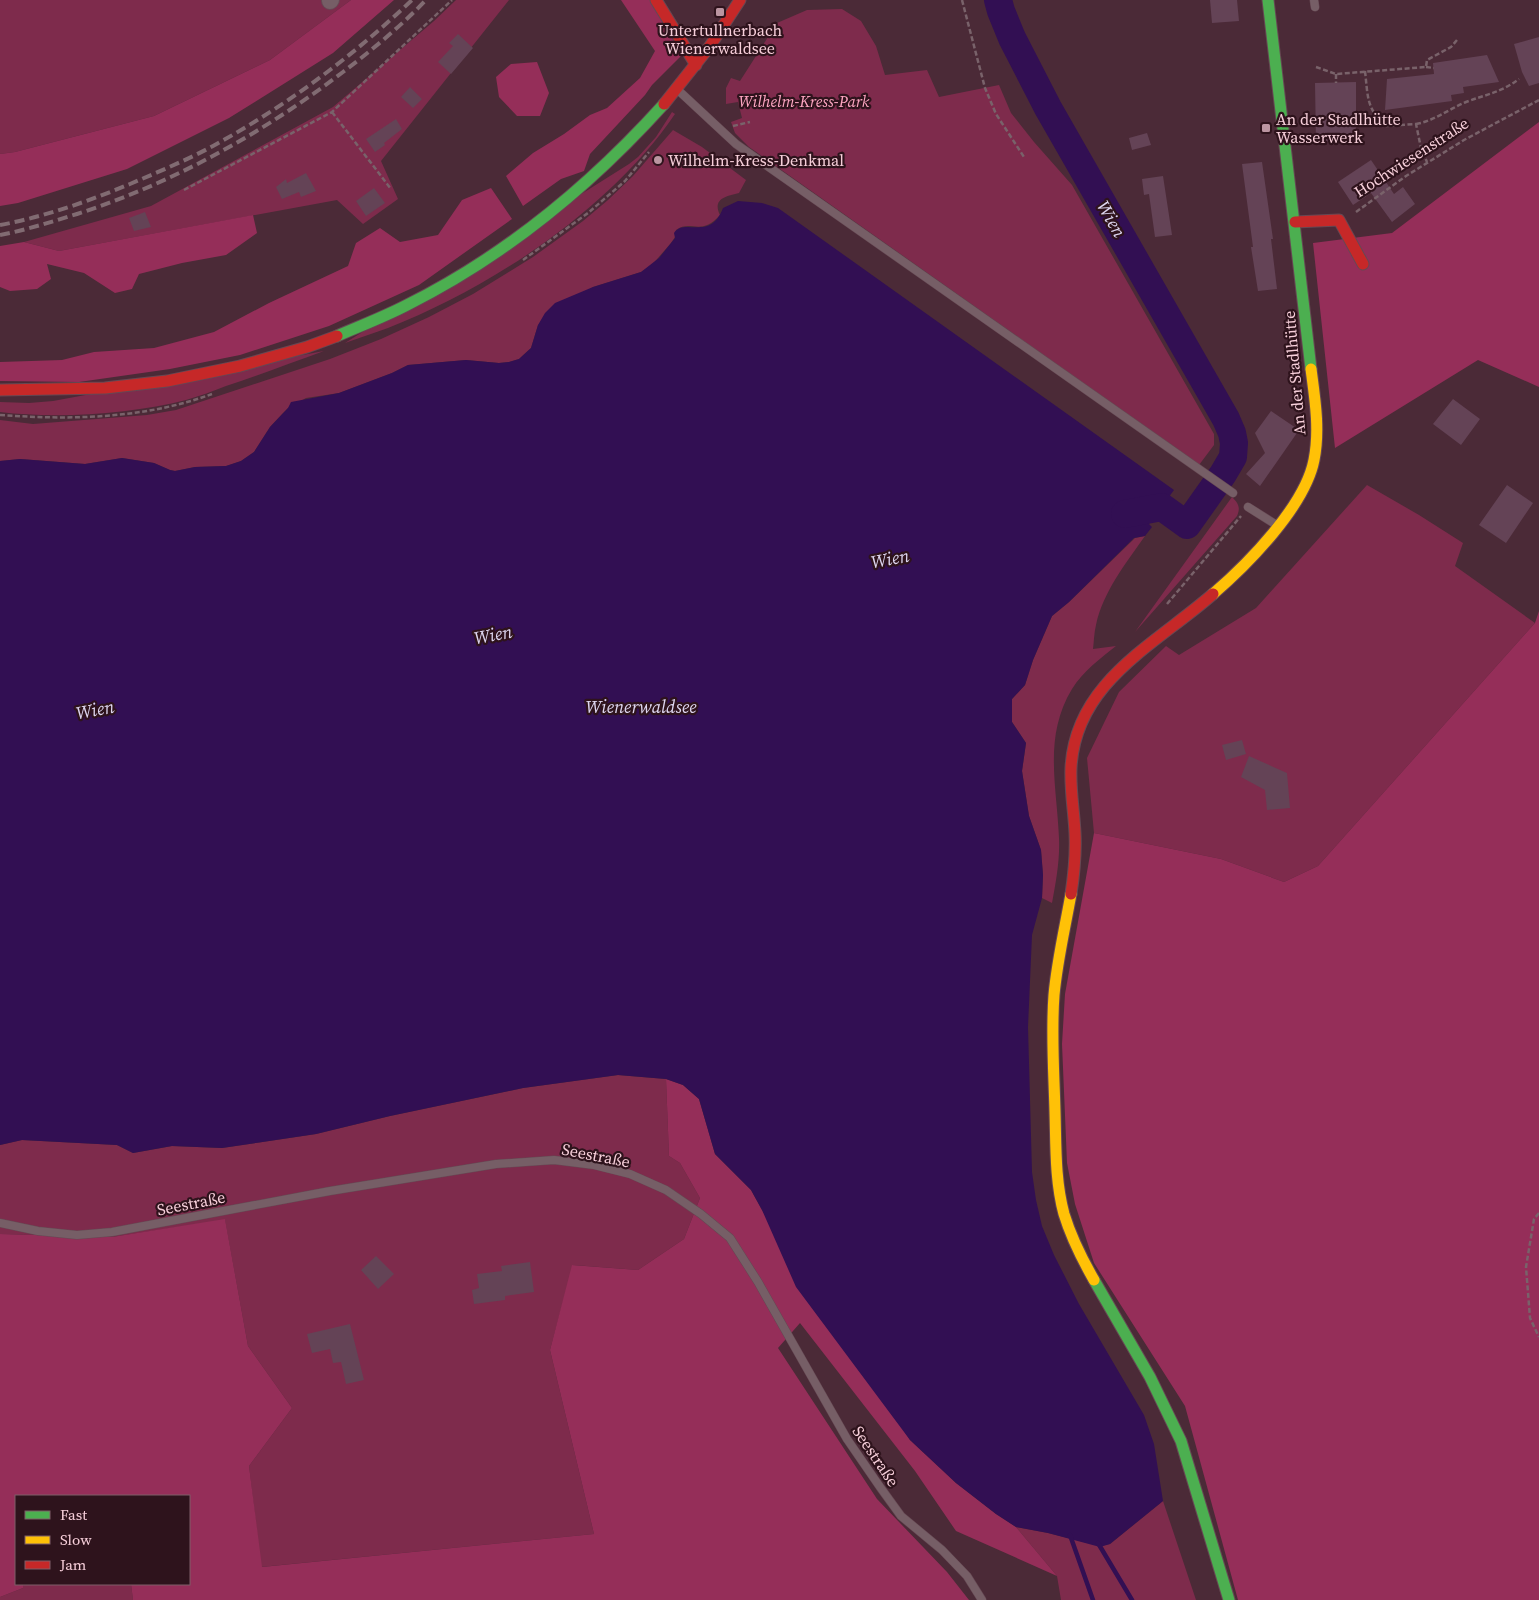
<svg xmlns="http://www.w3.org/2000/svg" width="1539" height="1600" font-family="'Source Serif 4',serif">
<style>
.green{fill:#7e2b4c}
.forest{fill:#952e59}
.water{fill:#320f53}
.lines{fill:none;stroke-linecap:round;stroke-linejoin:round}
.stream{stroke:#320f53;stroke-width:4.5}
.river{stroke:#320f53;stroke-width:28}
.building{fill:#644356}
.lane-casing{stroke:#664853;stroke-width:9}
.street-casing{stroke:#664853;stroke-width:18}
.fast-casing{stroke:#664853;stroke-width:13}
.slow-casing{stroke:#664853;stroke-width:13}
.jam-casing{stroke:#664853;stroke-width:13}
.path{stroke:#79626a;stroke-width:2.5;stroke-dasharray:5 2.5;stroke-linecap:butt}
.lane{stroke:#765e66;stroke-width:8}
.street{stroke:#765e66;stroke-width:16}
.fast{stroke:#4caf50;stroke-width:11}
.slow{stroke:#ffc107;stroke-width:11}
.jam{stroke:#c62828;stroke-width:11}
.rail{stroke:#816b72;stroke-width:4;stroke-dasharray:10 5;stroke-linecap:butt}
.poi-dot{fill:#bb95a1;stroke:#2e131c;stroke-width:2}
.labels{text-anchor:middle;stroke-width:4.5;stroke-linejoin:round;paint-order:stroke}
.poi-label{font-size:16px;fill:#f7cfda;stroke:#2e131c;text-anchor:start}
.park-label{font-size:16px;font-style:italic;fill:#fda5c1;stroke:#2e131c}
.street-label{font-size:16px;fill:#f7cfda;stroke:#2e131c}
.water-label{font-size:18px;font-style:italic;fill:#ded6f0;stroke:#2e131c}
</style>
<rect width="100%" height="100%" fill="#4b2a37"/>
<path class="green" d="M0,0H351L270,60L154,116L15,152L0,154Z
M456,0H509L381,161L398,199L363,224L337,200L59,251L24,242L151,206L333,107L434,21Z
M842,9L861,21L876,46L885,75L927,70L939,97L999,85L1011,113L1034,142L1072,185L1214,434V445L1199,465L749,147L735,133L731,122L742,118L738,102L726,104V88L731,78L740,81L777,23L807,10Z
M672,112L675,114C611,208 493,287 388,328C374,333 359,338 345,343L629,164L638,157L656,137Z
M673,130L702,147L746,180L739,193C726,196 712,199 720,215C701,237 691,219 676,230L675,237L671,243L651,266L641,272L593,287L538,325L531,348L519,359L509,362L499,363L466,360L408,365L392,373L339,393L306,398L288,408L283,413L270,427L254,452L241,461L226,466L195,467L175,471L170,470L154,463L122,458L85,464L20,459L0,461V420L33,424L147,415L176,410L330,359L381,339L429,317L473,294L533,257L583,221L608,200L633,176Z
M324,351C291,363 259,375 226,386C213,391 200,396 186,400C132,414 56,419 0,412V402L29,403L53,401Z
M1367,485L1419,515L1463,543L1455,566L1535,623L1318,866L1284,882L1221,859L1094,833L1087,758L1119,692L1166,646L1179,655L1256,608Z
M1232,497C1238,503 1241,507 1237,516L1135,632Z
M1145,536C1126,563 1103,592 1096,625C1094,633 1094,641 1093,649L1116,646C1101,658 1083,671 1072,689C1043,737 1057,786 1059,838C1060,860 1056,882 1052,903L1042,898L1043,875L1041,850L1029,816L1022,771L1026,743L1012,722V699L1025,685L1033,660L1052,616L1069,602L1135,538Z
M618,1075L666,1079L669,1156L680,1163L700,1198L684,1239L638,1270L573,1265L550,1350L594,1534L261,1567L249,1466L292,1408L248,1346L225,1220L112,1237L0,1234V1145L22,1140L117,1145L133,1153L172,1146L222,1148L316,1134L390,1116L523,1088Z
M1163,1501L1196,1600H1061L1057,1576L1016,1527L1048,1533L1100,1546L1110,1544Z
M23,1584H131L133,1600H0V1597L23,1588Z"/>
<path class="forest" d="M351,0H394L333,53L229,118L127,169L18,203L0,206V154L15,152L154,116L270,60Z
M621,0H650L682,55L652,85L645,95L590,154L584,171L561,179L523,206L506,176L533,153L564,134L590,115L607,108L640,78L655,51Z
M537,62L549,93L540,116H517L499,97L496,77L511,64Z
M1539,122V387L1478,360L1335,448L1313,243L1392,233Z
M491,188L512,219L419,285L329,326L240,355L170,369L79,382L0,381V362L62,360L94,352L154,348L214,332L269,303L348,266L356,243L380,228L400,242L438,235L462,200Z
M253,215L257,233L226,255L182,263L139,274L132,289L115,293L84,273L47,264L51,279L37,289L10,291L0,287V246L24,242L59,251Z
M1539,611V1600H1238L1185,1406L1094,1263L1075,1204L1067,1163L1062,1044L1065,994L1094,833L1221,859L1284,882L1318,866L1535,623Z
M666,1079L683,1085L699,1099L715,1154L751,1190L762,1210L910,1440L956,1483L996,1514L1016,1527L1057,1576L956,1531L915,1471L800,1323L778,1348L877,1499L947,1572L969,1600H133L131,1584H189V1496H16V1584H23V1588L0,1597V1234L112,1237L225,1219L248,1346L292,1408L249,1466L262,1567L594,1534L550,1350L572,1265L638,1270L684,1239L700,1198L680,1163L669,1156Z"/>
<path class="water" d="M738,201L762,203L778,208L1174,490L1149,524L1152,527L1145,536L1134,538L1069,602L1052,616L1033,660L1025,685L1012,699V722L1026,743L1022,771L1029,816L1041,850L1043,875L1042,898L1032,935L1028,1027L1032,1172L1036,1200L1042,1226L1054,1255L1079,1304L1144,1415L1154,1444L1163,1501L1110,1544L1100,1547L1048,1533L1016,1527L996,1514L956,1483L910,1440L796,1287L762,1210L751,1190L715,1154L699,1099L683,1085L666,1079L618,1075L523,1088L390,1116L316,1134L222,1148L172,1146L133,1153L117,1145L22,1140L0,1145V461L20,459L85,464L122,458L154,463L170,470L175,471L195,467L226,466L241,461L254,452L270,427L288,408L291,402L339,393L392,373L408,365L466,360L499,363L509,362L519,359L531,348L538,325L545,313L555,303L593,287L641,272L659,258L675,238L674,233C684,217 710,242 723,208Z"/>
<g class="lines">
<path class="stream" d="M1070,1535L1093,1600
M1098,1543L1132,1600"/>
<path class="river" d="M998,0L1001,11L1012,38L1048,108L1226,419L1232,433L1234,443L1233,457L1223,474L1187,525L1162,507L1125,514"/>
</g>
<path class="building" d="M1210,0H1237L1239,21L1212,23Z
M458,34L473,48L451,74L438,62L453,46L449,43Z
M1539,37V83L1529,86L1522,72L1514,44Z
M1487,55L1499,82L1463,87L1464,93L1451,95L1452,101L1385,110L1387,79L1434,74L1433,63Z
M1356,82V134H1331V141L1316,142L1315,83Z
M410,87L422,99L413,108L401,97Z
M396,119L402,129L384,143L385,145L375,152L366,139Z
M1147,133L1151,145L1132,150L1129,138Z
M1371,160L1394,194L1403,187L1415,204L1392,222L1371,193L1353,205L1338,182Z
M1262,162L1273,239H1271L1277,289L1258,291L1251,247H1253L1242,164Z
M306,173L316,191L301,197L299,192L282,199L276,187L286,179L287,183Z
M1163,176L1172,235L1155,237L1149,194L1144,195L1142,179Z
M374,188L385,203L366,216L356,201Z
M145,212L151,227L134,231L129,218Z
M1453,399L1480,419L1461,445L1433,424Z
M1271,411L1299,430L1260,486L1246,474L1265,453L1255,433Z
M1507,485L1533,503L1506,543L1479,525Z
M1242,740L1246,754L1226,760L1222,745Z
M1249,756L1287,773L1290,808L1267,810L1265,790L1241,777Z
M376,1256L394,1274L378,1289L361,1270Z
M530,1262L534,1292L505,1296V1300L474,1304L472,1290L479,1288L477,1274L502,1271L501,1266Z
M350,1324L364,1380L346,1384L341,1362L333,1363L330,1349L312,1353L307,1334Z"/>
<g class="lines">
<defs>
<path id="lane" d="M1314,0L1315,7
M679,91L736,144L1233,493
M1248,507L1275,524
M0,1223L38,1231L77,1235L112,1232L330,1191L496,1164L554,1160L594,1165L630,1174L666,1190L701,1214L730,1238L758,1282L847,1439L880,1487L901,1516L942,1550L967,1576L982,1600"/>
<path id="street" d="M330,1L331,0"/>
<path id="fast" d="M1268,0L1311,369
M337,336C360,326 384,317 407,305C505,256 590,186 664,104
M1094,1280L1150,1377L1181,1441L1229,1600"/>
<path id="slow" d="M1213,594C1248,564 1305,506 1314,460C1320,430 1315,399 1311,369
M1071,894C1065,928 1057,961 1054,995C1051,1034 1054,1073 1055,1112C1056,1146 1055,1181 1064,1214C1071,1237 1082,1259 1094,1280"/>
<path id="jam" d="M656,0L696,65
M664,104L710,46L740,0
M1295,222L1339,220L1363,264
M0,390L105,388L167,381L240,366L307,347L337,336
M1071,894C1074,874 1076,853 1075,833C1074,811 1070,790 1071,768C1075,682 1156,644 1213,594"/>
</defs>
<use href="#lane" class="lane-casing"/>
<use href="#street" class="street-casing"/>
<use href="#fast" class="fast-casing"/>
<use href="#slow" class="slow-casing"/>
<use href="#jam" class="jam-casing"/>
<path class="path" d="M962,0L985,88L996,114L1024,157
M1316,67L1336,74L1426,67L1427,60L1451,47L1457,40
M1426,67L1434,68
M1365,71C1368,96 1366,109 1386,126L1416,124L1421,148L1427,162
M1336,74V83
M332,112L391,189
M1416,124C1434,121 1449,109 1466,102C1487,94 1500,93 1519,79
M733,126L750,122
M184,190L332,112L452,0
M1356,212L1406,176L1464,140L1539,100
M523,260L588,213L625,181L649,152
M0,415C71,420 144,419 212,394
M1167,604L1241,516
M1539,1213L1534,1219L1526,1267L1530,1318L1539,1337"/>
<use href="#lane" class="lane"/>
<use href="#street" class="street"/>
<use href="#fast" class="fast"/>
<use href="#slow" class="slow"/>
<use href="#jam" class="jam"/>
<path class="rail" d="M0,225C44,217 89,201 130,184C158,172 187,160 213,146C286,106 352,57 412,0
M0,235C26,230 51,222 77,214C173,183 263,133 343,72C372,50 401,26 426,0"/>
</g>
<g class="poi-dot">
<rect x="715" y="7" width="10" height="10" rx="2.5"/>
<rect x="1261" y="123" width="10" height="10" rx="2.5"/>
<circle cx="658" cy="160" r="5"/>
</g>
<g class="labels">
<g class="poi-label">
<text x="720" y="36" text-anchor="middle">Untertullnerbach<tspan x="720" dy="18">Wienerwaldsee</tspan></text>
<text x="1276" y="125">An der Stadlhütte<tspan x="1276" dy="18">Wasserwerk</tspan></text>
<text x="668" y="166">Wilhelm-Kress-Denkmal</text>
</g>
<g class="park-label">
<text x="804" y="107">Wilhelm-Kress-Park</text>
</g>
<g class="street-label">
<text transform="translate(1411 157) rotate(-33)" y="6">Hochwiesenstraße</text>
<text transform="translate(1294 373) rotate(-95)" y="6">An der Stadlhütte</text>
<text transform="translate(596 1155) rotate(11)" y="6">Seestraße</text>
<text transform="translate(191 1203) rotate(-11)" y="6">Seestraße</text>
<text transform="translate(876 1456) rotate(56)" y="6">Seestraße</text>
</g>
<g class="water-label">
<text transform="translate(1111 219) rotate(60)" y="6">Wien</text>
<text transform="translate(890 559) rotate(-11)" y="6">Wien</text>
<text transform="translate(493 635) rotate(-11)" y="6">Wien</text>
<text x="641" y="713">Wienerwaldsee</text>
<text transform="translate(95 710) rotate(-11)" y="6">Wien</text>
</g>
</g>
<rect x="15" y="1495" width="175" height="90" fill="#2e131c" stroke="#7e5e68"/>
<rect x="25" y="1511" width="25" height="8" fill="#4caf50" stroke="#7e5e68"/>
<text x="60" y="1520" font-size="15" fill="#f7cfda">Fast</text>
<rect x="25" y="1536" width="25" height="8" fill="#ffc107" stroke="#7e5e68"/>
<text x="60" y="1545" font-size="15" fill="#f7cfda">Slow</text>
<rect x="25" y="1561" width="25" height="8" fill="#c62828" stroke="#7e5e68"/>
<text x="60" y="1570" font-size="15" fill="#f7cfda">Jam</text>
</svg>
